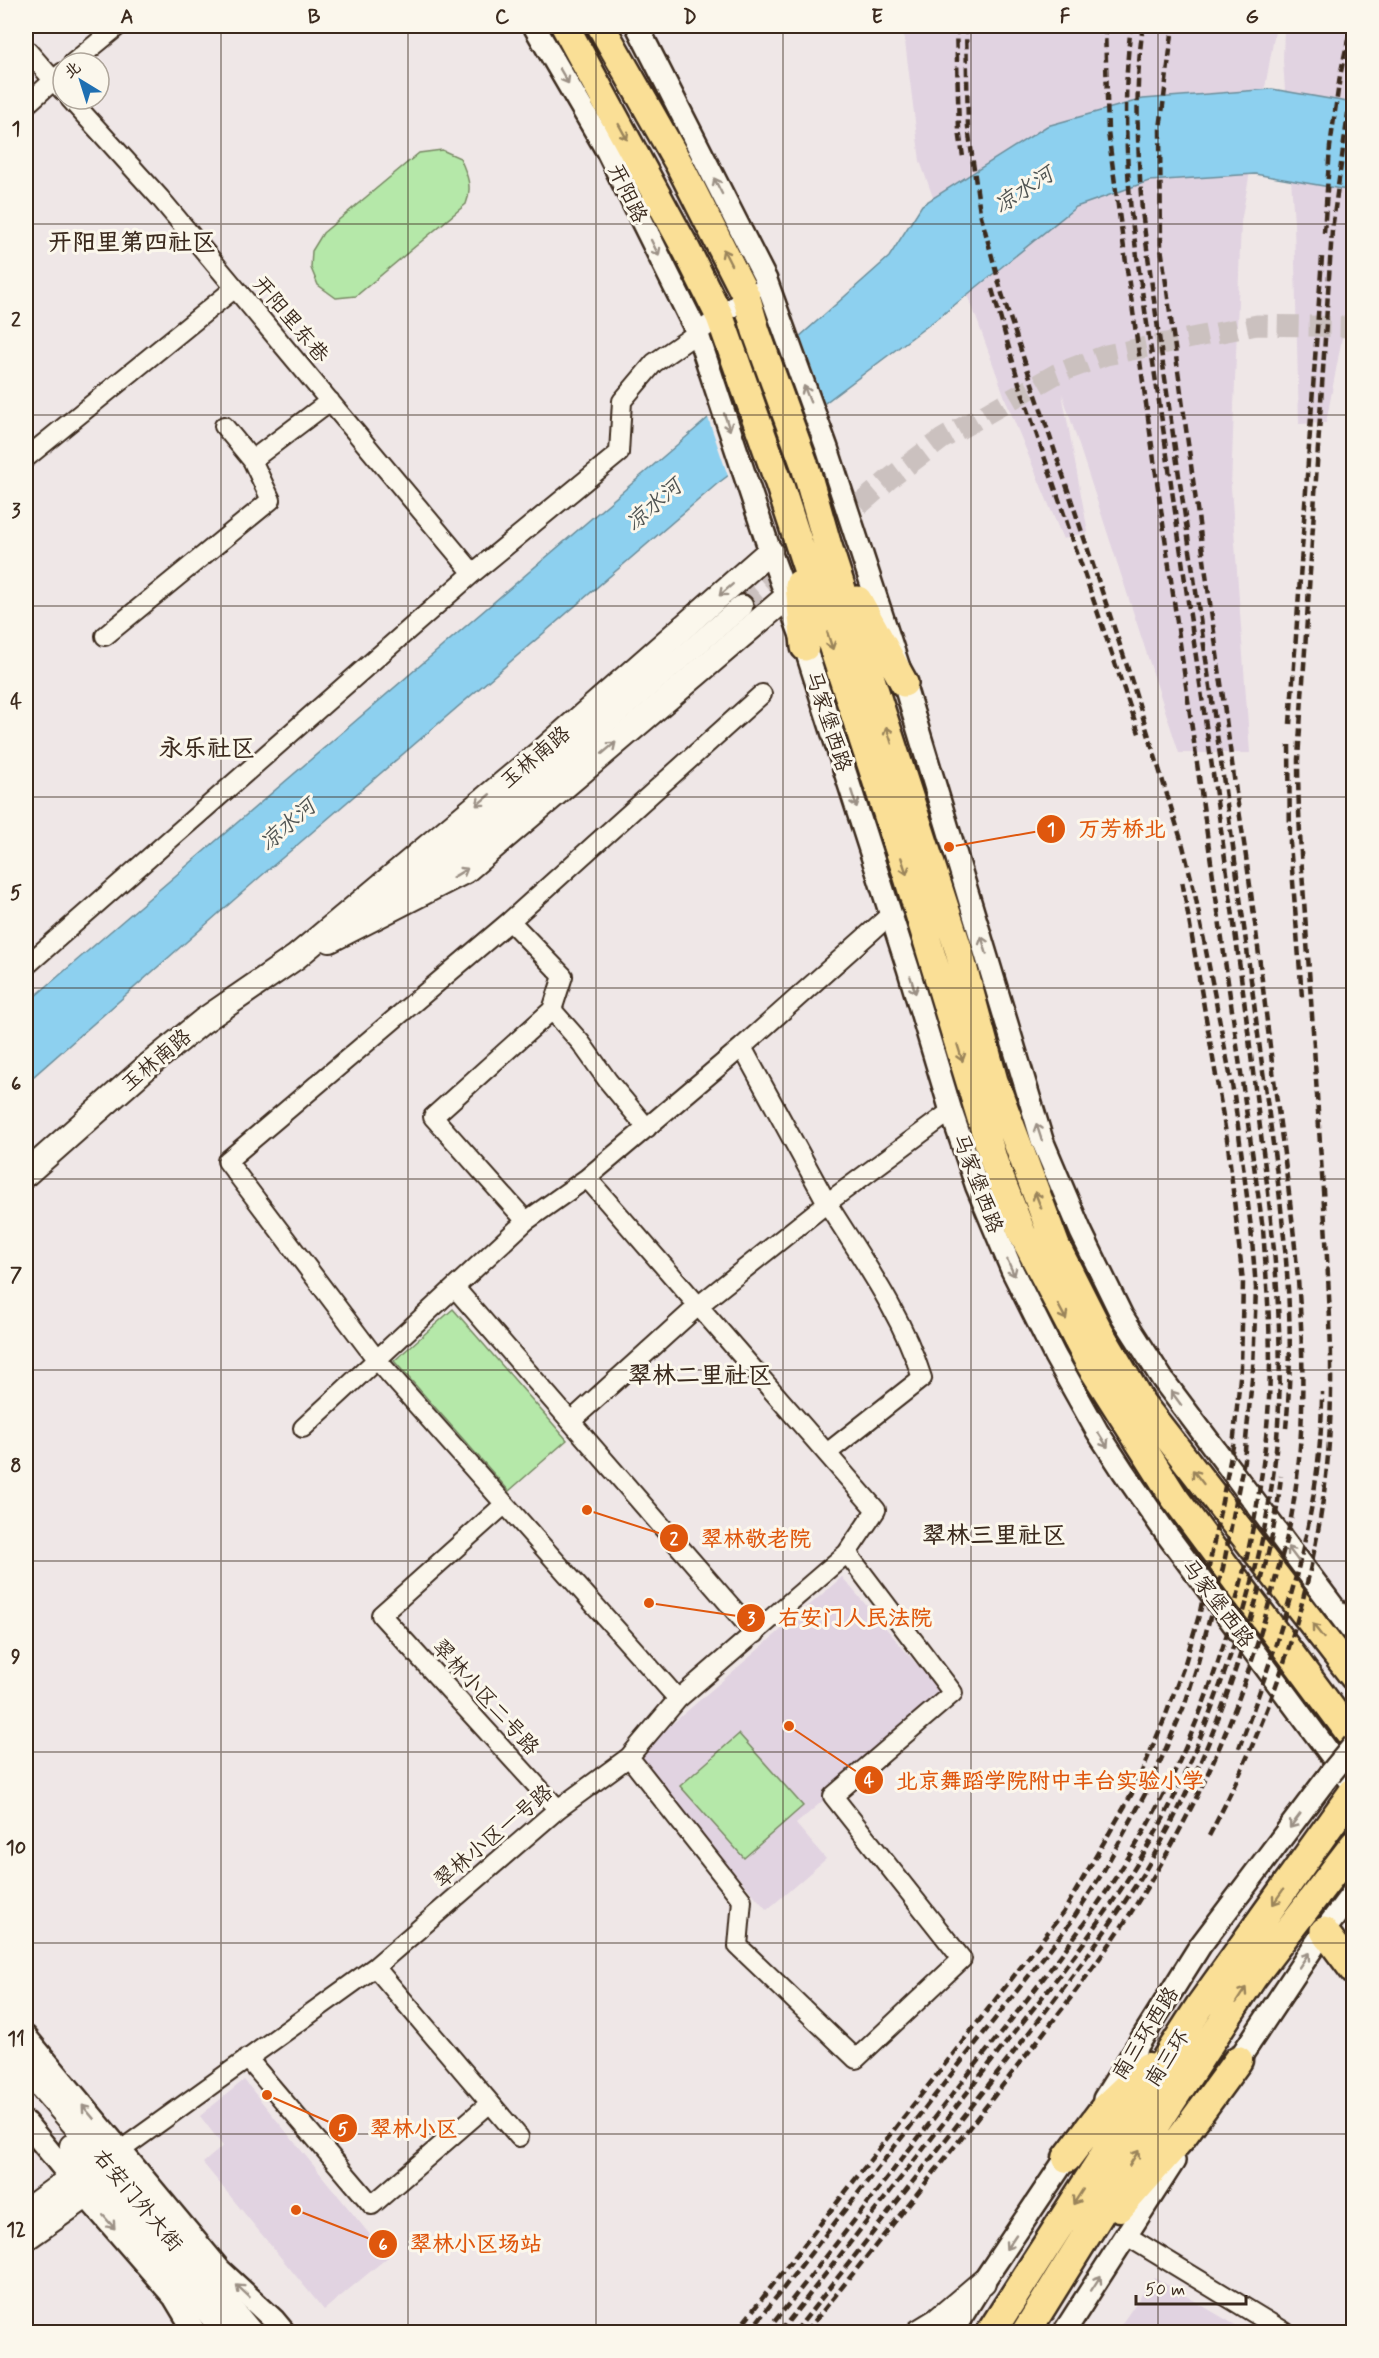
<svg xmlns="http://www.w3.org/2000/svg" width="1379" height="2358" font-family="Mynerve,'LXGW WenKai TC',sans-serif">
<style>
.built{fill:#e1d3e1}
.green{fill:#b5e8a9;stroke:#788964;stroke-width:1.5}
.water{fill:#8dd0ef;stroke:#6c8e9b;stroke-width:1.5}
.pier{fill:#efe7e7}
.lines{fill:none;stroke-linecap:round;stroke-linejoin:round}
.tertiary-tunnel{stroke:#cbc1bf;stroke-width:21;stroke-dasharray:21 10;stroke-linecap:butt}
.minor-casing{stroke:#3b2a1e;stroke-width:22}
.tertiary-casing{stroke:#3b2a1e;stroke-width:26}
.secondary-casing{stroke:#3b2a1e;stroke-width:28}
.primary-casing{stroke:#3b2a1e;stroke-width:32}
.trunk-casing{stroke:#3b2a1e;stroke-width:33}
.minor{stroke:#fbf7ec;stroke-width:18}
.tertiary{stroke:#fbf7ec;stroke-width:21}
.secondary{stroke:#fbf7ec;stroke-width:24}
.primary{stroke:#fadf96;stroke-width:27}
.trunk{stroke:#fadf96;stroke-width:28}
.rail{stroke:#3b2a1e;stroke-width:4.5;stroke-dasharray:9 4.5;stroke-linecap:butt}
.tertiary-bridge-casing{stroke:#3b2a1e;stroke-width:26;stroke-linecap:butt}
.tertiary-bridge{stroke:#fbf7ec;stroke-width:21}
.oneway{stroke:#9b9085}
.oneway2{stroke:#9a845a}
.grid{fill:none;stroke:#3b2a1e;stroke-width:1.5;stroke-opacity:0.55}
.labels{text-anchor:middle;stroke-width:6;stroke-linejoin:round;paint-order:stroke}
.street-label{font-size:21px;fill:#3b2a1e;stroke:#fbf7ec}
.water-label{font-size:22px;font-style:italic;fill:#505452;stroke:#fbf7ec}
.quarter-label{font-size:24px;font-weight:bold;fill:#3b2a1e;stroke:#fbf7ec}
.leader{fill:none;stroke:#df570d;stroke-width:2}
.callout-dot{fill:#df570d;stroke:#fbf7ec;stroke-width:2}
.mark-label{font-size:18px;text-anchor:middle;font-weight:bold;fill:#fff}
.callout-label{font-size:22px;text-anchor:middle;font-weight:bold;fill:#df570d;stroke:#fbf7ec;stroke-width:6;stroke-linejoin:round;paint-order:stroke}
.neatline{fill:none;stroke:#3b2a1e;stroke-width:2}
.grid-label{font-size:20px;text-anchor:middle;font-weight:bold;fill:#3b2a1e}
</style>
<rect width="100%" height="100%" fill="#efe7e7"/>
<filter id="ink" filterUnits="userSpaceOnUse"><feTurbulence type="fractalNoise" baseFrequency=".0167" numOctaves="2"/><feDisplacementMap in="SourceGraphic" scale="12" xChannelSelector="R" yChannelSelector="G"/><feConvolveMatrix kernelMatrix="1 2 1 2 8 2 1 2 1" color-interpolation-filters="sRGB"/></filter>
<g filter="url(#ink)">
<path class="built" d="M903,26H1276L1241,222L1231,487L1250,753H1179L1062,393L1088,532L1063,539L1008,406L920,161Z
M1284,26H1353V279L1326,423L1299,424L1294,223L1283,61Z
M842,1577L944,1696L796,1824L826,1859L767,1910L634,1757Z
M244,2080L388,2257L324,2310L203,2163L223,2146L200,2116Z
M1154,2277L1247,2332H1116Z"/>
<path class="green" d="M442,150L460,158C467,174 473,187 466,204L356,296L336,298L318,285L311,268L312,251L323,233L419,153Z
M453,1309L567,1440L509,1491L394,1361Z
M739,1734L803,1806L744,1858L680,1786Z"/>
<path class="water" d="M1272,89L1353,103V191L1255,174L1149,181L1076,207L942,315L717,484L260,877L26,1083V1004L699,426L889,257L922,205L1047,126L1143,99Z"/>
<path class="pier" d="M799,333L826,407L729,479L707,415Z"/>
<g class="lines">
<path class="tertiary-tunnel" d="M742,606L888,480L942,439L1056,374L1106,355L1257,325L1354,327"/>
<defs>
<path id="minor" d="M26,49L63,91
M73,63L118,26
M70,99L160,198L473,573
M26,105L63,72
M26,458L235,288
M252,460L330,401
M105,636L271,500L252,460L224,426
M510,921L563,976L552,1010L433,1117L526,1221
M26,966L473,573L619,453L622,401L654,363L720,317L753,291
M552,1010L581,1043L608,1081L647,1128
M742,1047L827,1203L951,1111
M455,1288L755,1634
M571,1421L698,1306L827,1203C862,1259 902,1314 922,1378L827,1453
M303,1428L526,1221L587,1178L742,1047L890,915
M505,1504L381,1615L558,1809
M678,1699L377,1360L227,1161L510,921L762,694
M629,1757L742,1900L738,1946L856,2059L962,1959L833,1796L953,1693L847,1553
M375,1967L519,2137
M247,2058L372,2205L490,2103
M110,2158L375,1967L558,1809L629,1757L678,1699L847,1553L876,1510L587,1178
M1127,2236L1285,2332"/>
<path id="tertiary" d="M534,26L607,151L697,332L770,551L805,647L908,968L951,1111L977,1187L1012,1270L1055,1356L1097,1431L1123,1471L1168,1536L1354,1786
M637,26L766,280L827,448L904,683L1042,1140L1081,1232L1122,1316L1163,1380L1354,1634
M372,908L443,862L742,606
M26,2037L220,2270L274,2320L284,2332
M1231,2071L1324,1931L1354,1891
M1104,2099L1200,1946L1330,1774
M26,2123L86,2196L174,2297L195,2332
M952,2332L983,2282L1075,2145
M1064,2332L1174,2161"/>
<path id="secondary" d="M330,940L465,871L787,597
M26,1174L149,1065L203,1021L296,957L546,748L770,551
M26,2069L107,2161L250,2332
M72,2146L225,2332
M26,2211L71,2178L93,2171L105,2162
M26,2238L103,2184L105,2169
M919,2332L937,2321L983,2282"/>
<path id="primary" d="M565,26L687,251L720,317L780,486L907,874L995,1165L1022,1233L1091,1366L1174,1497L1354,1739
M601,26L679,164L746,296L756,331L805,466L827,543L958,948L994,1081L1056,1246L1100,1333L1142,1404L1354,1677
M799,584L805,647
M858,600L904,683
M1324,1931L1354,1971"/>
<path id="trunk" d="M1067,2158L1104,2109L1148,2067
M1120,2207L1181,2138L1238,2060
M991,2332L1200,2006L1354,1791
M1026,2332L1142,2146L1252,1978L1354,1845"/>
</defs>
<use href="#minor" class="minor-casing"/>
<use href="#tertiary" class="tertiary-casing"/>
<use href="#secondary" class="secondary-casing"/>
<use href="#primary" class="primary-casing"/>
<use href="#trunk" class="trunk-casing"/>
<use href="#minor" class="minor"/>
<use href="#tertiary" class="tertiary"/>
<use href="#secondary" class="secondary"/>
<use href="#primary" class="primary"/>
<use href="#trunk" class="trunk"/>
<path class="rail" d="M956,26L959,130L963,157
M1143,26C1134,88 1138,149 1142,211C1177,478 1221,744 1255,1011C1272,1149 1300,1288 1286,1428
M1324,233L1330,147L1340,76L1351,26
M992,289L1019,383L1140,736
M1290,724L1322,257
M1289,745L1290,843L1302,997
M1239,1748C1282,1632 1322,1519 1322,1392
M1209,1836C1268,1724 1312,1602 1326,1476C1336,1386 1329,1295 1324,1205C1319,1132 1315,1058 1310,985C1305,910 1298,834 1298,759L1332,230L1354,70
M736,2332L1063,1913L1133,1792L1164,1720L1185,1663L1200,1612L1233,1446L1241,1368L1243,1282L1228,1145L1182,880
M749,2332L1071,1922L1103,1872L1151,1783L1185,1704L1197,1666L1223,1568L1244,1460L1253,1369L1256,1288L1251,1228L1234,1095L1195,894L1183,846L1127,666L1002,294L980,212L968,127L966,26
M766,2332C828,2256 887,2177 948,2100C1009,2022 1072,1946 1125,1863C1209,1729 1260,1556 1269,1399C1272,1342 1267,1286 1263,1229L1119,213L1108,132L1105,26
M780,2332C850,2243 921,2152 991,2062C1059,1976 1131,1889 1178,1789C1224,1688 1266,1561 1276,1449C1289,1312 1265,1176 1249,1039C1225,847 1195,654 1168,462C1156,379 1142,296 1131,213C1126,150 1123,88 1131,26
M795,2332C860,2249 925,2166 990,2083C1043,2014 1098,1946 1144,1872C1194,1789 1230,1697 1255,1604C1267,1561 1277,1519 1281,1476
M806,2332C868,2255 930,2178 991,2100C1031,2049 1072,1998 1109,1945C1187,1834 1241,1715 1274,1584C1280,1562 1287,1540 1291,1518C1317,1373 1293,1223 1274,1079C1262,983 1252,888 1236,792L1161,247L1160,129L1173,26"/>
<defs>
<path id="tertiary-bridge" d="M1330,1774L1354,1745"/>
</defs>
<use href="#tertiary-bridge" class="tertiary-bridge-casing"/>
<use href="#tertiary-bridge" class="tertiary-bridge"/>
</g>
<defs><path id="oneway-shaft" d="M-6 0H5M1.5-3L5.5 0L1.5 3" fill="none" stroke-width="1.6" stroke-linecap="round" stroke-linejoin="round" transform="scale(1.5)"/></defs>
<g class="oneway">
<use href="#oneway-shaft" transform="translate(564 76) rotate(60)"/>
<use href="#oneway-shaft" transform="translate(718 186) rotate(-117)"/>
<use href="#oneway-shaft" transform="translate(655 248) rotate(64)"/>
<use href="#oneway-shaft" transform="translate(807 394) rotate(-111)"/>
<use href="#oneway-shaft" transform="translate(727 422) rotate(71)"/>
<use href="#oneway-shaft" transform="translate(726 590) rotate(139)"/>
<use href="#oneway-shaft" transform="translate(609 748) rotate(-40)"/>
<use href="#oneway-shaft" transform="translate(854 799) rotate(72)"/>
<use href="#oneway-shaft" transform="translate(483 800) rotate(140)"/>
<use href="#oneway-shaft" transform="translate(460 873) rotate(-31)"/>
<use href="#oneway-shaft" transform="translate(984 945) rotate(-107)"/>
<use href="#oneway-shaft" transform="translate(913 985) rotate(73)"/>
<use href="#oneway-shaft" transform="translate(1039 1132) rotate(-108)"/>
<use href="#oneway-shaft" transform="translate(1011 1268) rotate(66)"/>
<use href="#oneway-shaft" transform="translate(1176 1398) rotate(-126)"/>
<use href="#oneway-shaft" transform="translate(1103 1440) rotate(57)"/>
<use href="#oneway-shaft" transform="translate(1293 1554) rotate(-127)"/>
<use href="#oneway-shaft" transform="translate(1295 1821) rotate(127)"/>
<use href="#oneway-shaft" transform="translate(1304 1960) rotate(-56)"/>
<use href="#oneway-shaft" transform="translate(88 2112) rotate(-130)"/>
<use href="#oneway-shaft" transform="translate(109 2222) rotate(49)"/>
<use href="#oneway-shaft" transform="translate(1011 2242) rotate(124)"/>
<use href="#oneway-shaft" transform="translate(1096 2283) rotate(-57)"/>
<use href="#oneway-shaft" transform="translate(243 2291) rotate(-137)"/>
</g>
<g class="oneway2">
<use href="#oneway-shaft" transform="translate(623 132) rotate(61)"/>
<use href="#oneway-shaft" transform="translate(727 257) rotate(-117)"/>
<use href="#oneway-shaft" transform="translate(830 641) rotate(72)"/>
<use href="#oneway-shaft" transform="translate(889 735) rotate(-108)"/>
<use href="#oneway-shaft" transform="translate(904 866) rotate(72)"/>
<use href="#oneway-shaft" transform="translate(960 1053) rotate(73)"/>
<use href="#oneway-shaft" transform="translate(1038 1200) rotate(-111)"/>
<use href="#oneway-shaft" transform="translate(1062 1312) rotate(62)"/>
<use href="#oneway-shaft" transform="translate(1198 1477) rotate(-128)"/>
<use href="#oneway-shaft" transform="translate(1318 1631) rotate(-128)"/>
<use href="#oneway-shaft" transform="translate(1278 1897) rotate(125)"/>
<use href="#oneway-shaft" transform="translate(1241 1995) rotate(-57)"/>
<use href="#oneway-shaft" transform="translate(1134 2158) rotate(-58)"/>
<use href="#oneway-shaft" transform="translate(1078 2197) rotate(123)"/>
</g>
</g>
<path class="grid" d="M221,26V2332M408,26V2332M596,26V2332M783,26V2332M971,26V2332M1158,26V2332M26,224H1354M26,415H1354M26,606H1354M26,797H1354M26,988H1354M26,1179H1354M26,1370H1354M26,1561H1354M26,1752H1354M26,1943H1354M26,2134H1354"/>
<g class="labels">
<g class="street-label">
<text transform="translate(628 193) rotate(64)" y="7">开阳路</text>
<text transform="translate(291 319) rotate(50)" y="7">开阳里东巷</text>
<text transform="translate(829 721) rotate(72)" y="7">马家堡西路</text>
<text transform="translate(535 757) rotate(-40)" y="7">玉林南路</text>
<text transform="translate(156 1060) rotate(-40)" y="7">玉林南路</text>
<text transform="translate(978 1183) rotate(69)" y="7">马家堡西路</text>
<text transform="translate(1218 1603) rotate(53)" y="7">马家堡西路</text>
<text transform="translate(486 1697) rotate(48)" y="7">翠林小区二号路</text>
<text transform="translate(493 1836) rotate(-40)" y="7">翠林小区一号路</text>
<text transform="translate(1145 2033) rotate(-58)" y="7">南三环西路</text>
<text transform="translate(1167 2058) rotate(-57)" y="7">南三环</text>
<text transform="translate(138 2200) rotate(50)" y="7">右安门外大街</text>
</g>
<g class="water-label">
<text transform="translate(1023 189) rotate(-33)" y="8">凉水河</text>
<text transform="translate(653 504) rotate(-41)" y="8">凉水河</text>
<text transform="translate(287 824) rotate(-41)" y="8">凉水河</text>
</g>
<g class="quarter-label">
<text x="132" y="250">开阳里第四社区</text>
<text x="207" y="756">永乐社区</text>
<text x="700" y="1383">翠林二里社区</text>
<text x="994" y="1543">翠林三里社区</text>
</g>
</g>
<path class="leader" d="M949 847L1051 829M587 1510L674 1538M649 1603L751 1618M789 1726L869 1780M267 2095L343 2128M296 2210L383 2244"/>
<g class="callout-dot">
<circle cx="949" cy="847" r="6"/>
<circle cx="587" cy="1510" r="6"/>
<circle cx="649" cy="1603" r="6"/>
<circle cx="789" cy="1726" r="6"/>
<circle cx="267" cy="2095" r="6"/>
<circle cx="296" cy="2210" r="6"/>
<circle cx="1051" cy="829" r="15"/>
<circle cx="674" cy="1538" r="15"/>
<circle cx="751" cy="1618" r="15"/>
<circle cx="869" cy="1780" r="15"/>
<circle cx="343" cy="2128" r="15"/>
<circle cx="383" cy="2244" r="15"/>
</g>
<g class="mark-label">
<text x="1051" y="835">1</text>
<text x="674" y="1544">2</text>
<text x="751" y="1624">3</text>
<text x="869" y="1786">4</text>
<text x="343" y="2135">5</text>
<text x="383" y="2250">6</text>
</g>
<g class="callout-label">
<text x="1122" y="836">万芳桥北</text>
<text x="756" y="1546">翠林敬老院</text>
<text x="855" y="1625">右安门人民法院</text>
<text x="1050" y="1788">北京舞蹈学院附中丰台实验小学</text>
<text x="414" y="2136">翠林小区</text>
<text x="476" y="2251">翠林小区场站</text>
</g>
<rect width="1379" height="2358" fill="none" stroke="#fbf7ec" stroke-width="66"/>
<g transform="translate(81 81) rotate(322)"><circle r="28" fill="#fbf7ec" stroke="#aea59a" stroke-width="1.5"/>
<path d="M0-4.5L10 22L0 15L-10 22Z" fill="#1f6fb2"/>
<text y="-9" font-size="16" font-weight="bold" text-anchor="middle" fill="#3b2a1e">北</text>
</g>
<path d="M1136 2295v9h110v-9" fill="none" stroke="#3b2a1e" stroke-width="3"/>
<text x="1145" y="2295" font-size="18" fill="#3b2a1e" stroke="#fbf7ec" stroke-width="4.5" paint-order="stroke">50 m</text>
<rect x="33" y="33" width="1313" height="2292" class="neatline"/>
<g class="grid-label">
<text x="127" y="23">A</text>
<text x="314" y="23">B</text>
<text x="502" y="23">C</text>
<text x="690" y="23">D</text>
<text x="877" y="23">E</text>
<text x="1065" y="23">F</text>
<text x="1252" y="23">G</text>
<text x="16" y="135">1</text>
<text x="16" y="326">2</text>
<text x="16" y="517">3</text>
<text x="16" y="708">4</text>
<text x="16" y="899">5</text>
<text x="16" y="1090">6</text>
<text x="16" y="1281">7</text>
<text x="16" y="1472">8</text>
<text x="16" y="1663">9</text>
<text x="16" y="1854">10</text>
<text x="16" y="2045">11</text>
<text x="16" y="2236">12</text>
</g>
</svg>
